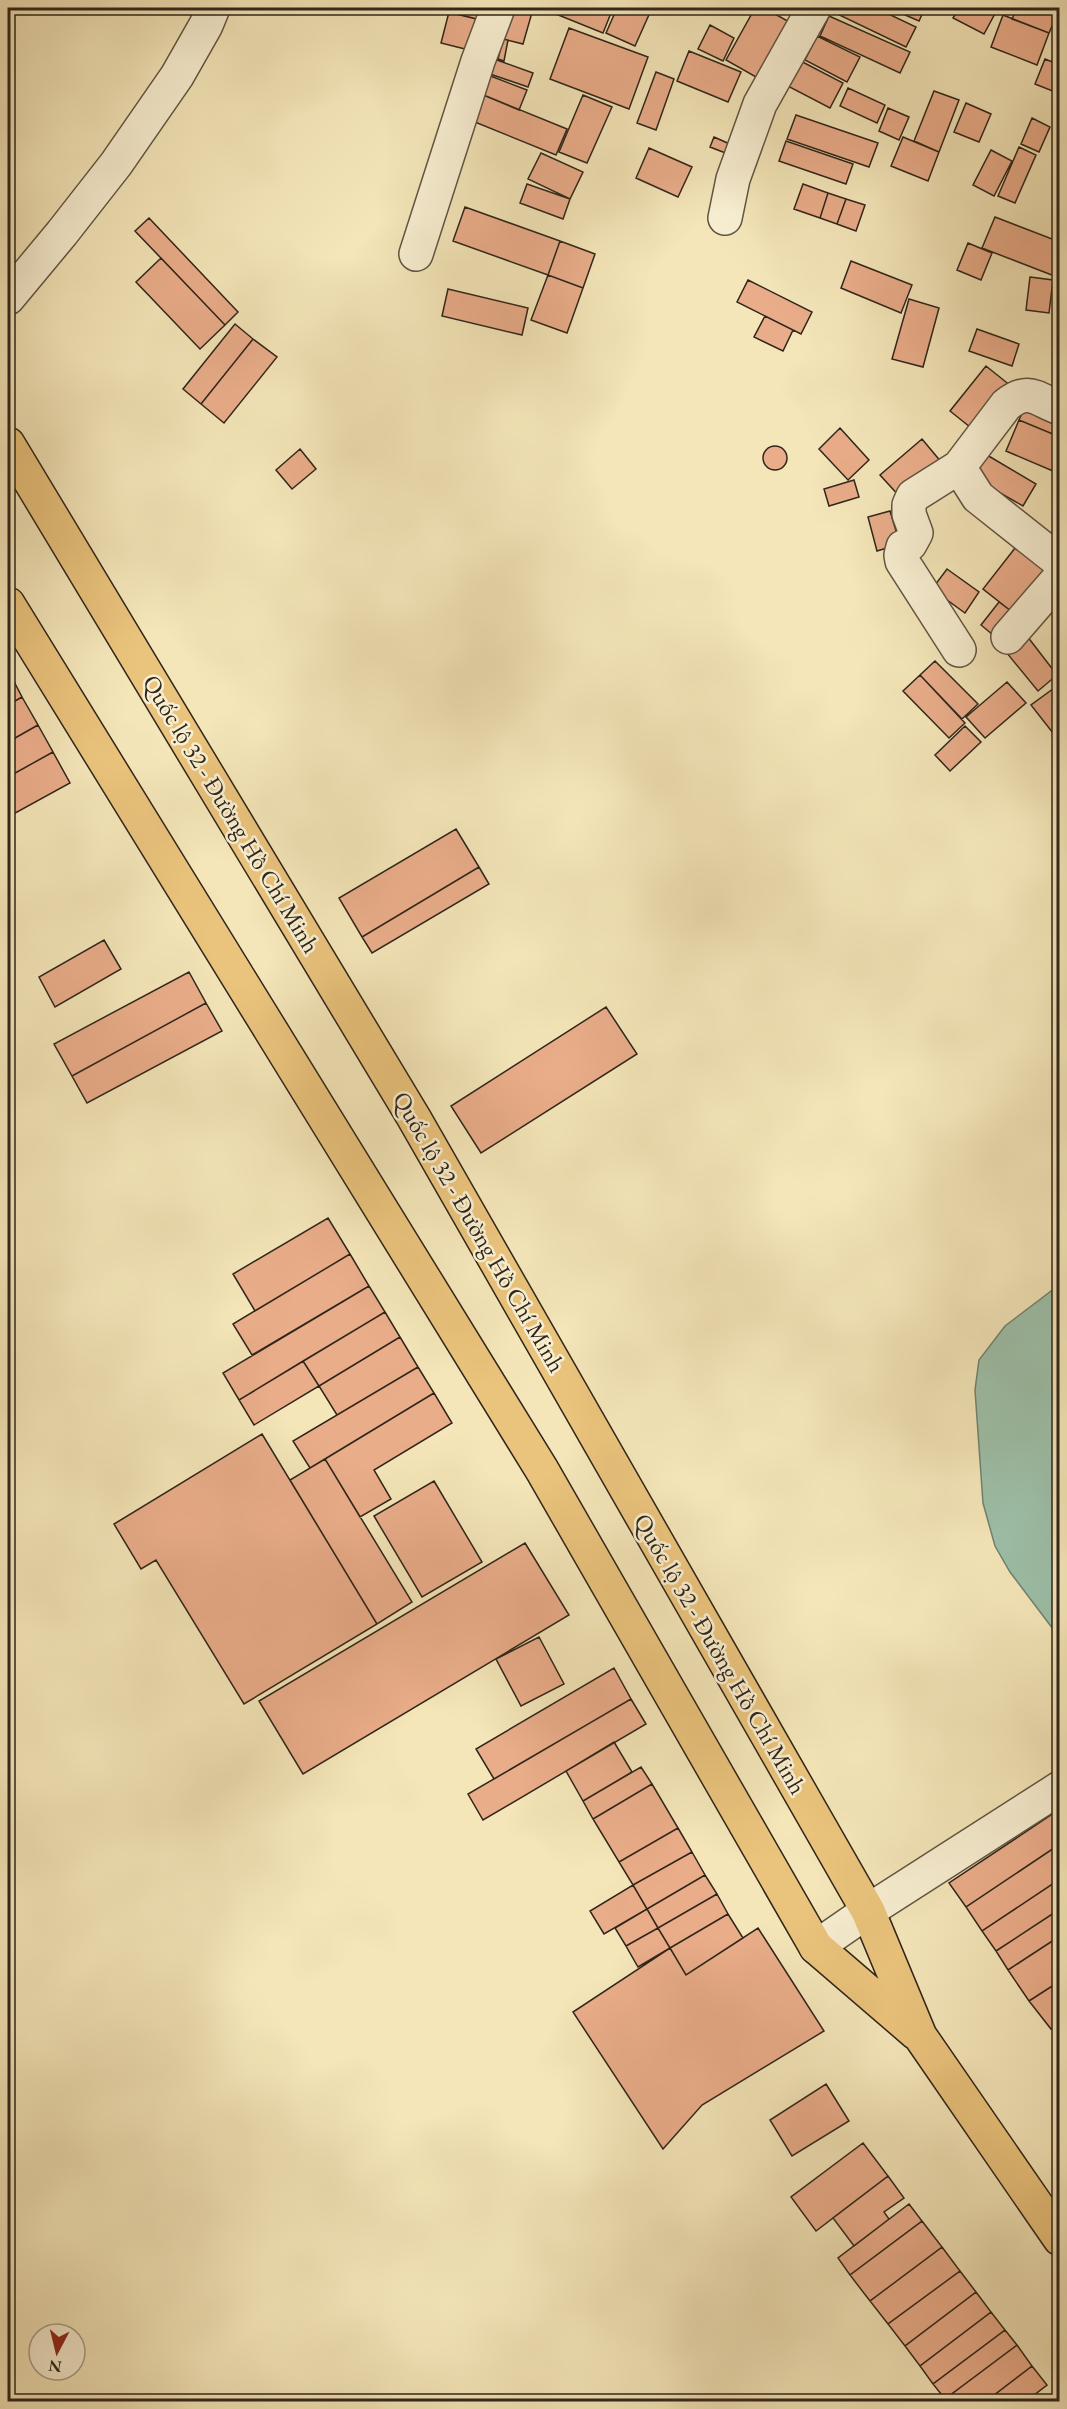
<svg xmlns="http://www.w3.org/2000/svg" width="1067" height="2409" font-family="'EB Garamond',serif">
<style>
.water{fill:#9dc0a9;stroke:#718270;stroke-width:1.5}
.building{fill:#eaad8a;stroke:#2f251a;stroke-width:1.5}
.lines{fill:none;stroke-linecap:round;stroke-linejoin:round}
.minor-casing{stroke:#605542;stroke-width:36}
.tertiary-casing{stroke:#605542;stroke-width:36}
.trunk-casing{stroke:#2f251a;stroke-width:36}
.minor{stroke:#f8efd2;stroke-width:33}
.tertiary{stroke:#f8efd2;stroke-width:33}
.trunk{stroke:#eac37c;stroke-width:33}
.labels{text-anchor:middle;stroke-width:5;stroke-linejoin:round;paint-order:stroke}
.street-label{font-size:24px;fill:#2f251a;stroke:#f8efd2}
</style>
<rect width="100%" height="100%" fill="#f4e6b9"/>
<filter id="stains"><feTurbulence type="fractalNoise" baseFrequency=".00333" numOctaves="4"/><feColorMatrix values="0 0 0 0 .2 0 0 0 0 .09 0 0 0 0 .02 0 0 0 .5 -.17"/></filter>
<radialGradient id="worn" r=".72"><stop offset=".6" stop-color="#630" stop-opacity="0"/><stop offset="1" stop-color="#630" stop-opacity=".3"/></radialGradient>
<path class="water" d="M1059,1285V1637L1010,1572L995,1546L983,1503L975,1390L979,1360L1005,1326Z"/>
<path class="building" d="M431,8H488L485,21Z
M511,8L533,9L523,44L503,39Z
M541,8H613L603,33Z
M617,8H652L635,46L606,33Z
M755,8H764L795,25L763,81L726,60Z
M833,8H876L916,27L906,47L831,11Z
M889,8H925L919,21Z
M959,8H998L984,34L953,18Z
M1017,8H1060L1049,33L1012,19Z
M449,12L485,21L477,52L441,43Z
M1003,15L1049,33L1037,65L991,47Z
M829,16L910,52L900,73L820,36Z
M710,25L734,38L723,61L698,49Z
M569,28L648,57L629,109L550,79Z
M817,36L860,57L847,82L805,60Z
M503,39L508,40L504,61L498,59Z
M689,51L741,72L728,102L677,81Z
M793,57L843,83L830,108L780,82Z
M494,59L533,73L528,87L490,74Z
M1045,59L1060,65V94L1035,84Z
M656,72L674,79L656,130L637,123Z
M488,75L527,90L519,110L481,94Z
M848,88L885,105L877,123L840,106Z
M934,91L959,100L939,152L914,141Z
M481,94L567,129L556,155L470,120Z
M583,95L612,107L587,163L559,152Z
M966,103L991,114L979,142L954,132Z
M888,108L909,117L899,140L879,131Z
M796,115L878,143L869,167L787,139Z
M1032,118L1050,127L1039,152L1021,144Z
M714,137L732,145L728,154L710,147Z
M903,137L939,152L928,181L891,166Z
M786,141L853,164L846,184L779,161Z
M1019,147L1036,155L1015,203L998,196Z
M649,148L692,167L678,197L636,178Z
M991,150L1012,161L994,196L973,185Z
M541,153L583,172L570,199L528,179Z
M527,184L570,199L563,219L520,203Z
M803,184L828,193L820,218L794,209Z
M828,193L846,199L837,224L820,218Z
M846,199L865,205L856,231L837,224Z
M465,207L560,241L548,275L453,241Z
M995,217L1060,242V271L1057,277L982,248Z
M149,218L238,312L225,325L135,231Z
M560,241L595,254L583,288L548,275Z
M968,243L992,253L981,280L957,270Z
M161,258L225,325L200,349L136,282Z
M851,261L912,285L901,313L841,288Z
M548,275L583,288L567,333L531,320Z
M1030,277L1053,280L1049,313L1026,310Z
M748,280L812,312L801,334L737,302Z
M448,289L528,308L522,335L442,316Z
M909,299L939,308L923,367L892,359Z
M765,316L793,330L783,351L754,337Z
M235,324L253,339L201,404L183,389Z
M977,329L1019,344L1012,366L969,351Z
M253,339L277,357L224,423L201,404Z
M986,366L1011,386L975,431L950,411Z
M1028,400L1060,414V437L1019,420Z
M1019,420L1060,437V474L1006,451Z
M840,428L869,460L848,480L819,449Z
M922,439L942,463L901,498L880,475Z
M763 458a12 12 0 1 1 24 0a12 12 0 1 1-24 0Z
M300,449L316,469L292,489L276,470Z
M987,455L1036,484L1023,506L974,478Z
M854,480L859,497L829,506L824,489Z
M890,511L900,544L877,551L868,517Z
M1019,543L1048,566L1011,611L983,589Z
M947,569L979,592L965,613L932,589Z
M999,602L1011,611L993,635L981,625Z
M1027,636L1057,675L1038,691L1006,652Z
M935,661L978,704L962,719L920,675Z
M8,670L22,697L8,705Z
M920,675L965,723L949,738L903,691Z
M1007,682L1026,703L985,738L966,717Z
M1057,686L1060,690V742L1031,705Z
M22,697L38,725L8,742V705Z
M38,725L53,752L8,777V742Z
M965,726L981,742L950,771L935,755Z
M53,752L70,783L8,817V777Z
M456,829L479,867L362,937L339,898Z
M479,867L489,884L372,953L362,937Z
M104,940L121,969L55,1007L39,977Z
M189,972L206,1003L72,1076L54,1044Z
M206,1003L222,1031L87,1103L72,1076Z
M606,1007L637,1054L481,1153L451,1106Z
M328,1218L350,1254L255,1311L233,1274Z
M350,1254L369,1286L252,1355L233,1324Z
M369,1286L385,1312L239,1400L223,1373Z
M385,1312L400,1337L319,1386L303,1361Z
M400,1337L418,1367L337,1415L319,1386Z
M303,1361L319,1386L254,1425L239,1400Z
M418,1367L434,1393L310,1468L293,1441Z
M434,1393L452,1423L374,1470L391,1499L360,1517L325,1459Z
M262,1434L377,1624L244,1704L156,1560L141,1569L114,1524Z
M325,1459L412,1602L377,1624L290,1480Z
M434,1481L482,1562L422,1597L374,1516Z
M525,1543L569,1615L303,1774L259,1701Z
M539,1637L564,1684L521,1706L496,1659Z
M614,1668L631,1699L494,1779L476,1749Z
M631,1699L646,1724L483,1820L468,1794Z
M614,1742L632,1772L583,1801L566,1771Z
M641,1767L652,1784L593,1819L583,1801Z
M652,1784L678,1828L619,1862L593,1819Z
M1060,1809V1844L966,1907L949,1883Z
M678,1828L692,1852L633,1885L619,1862Z
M1060,1844V1879L982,1931L966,1907Z
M692,1852L705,1875L647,1909L633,1885Z
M705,1875L717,1894L658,1928L647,1909Z
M1060,1879V1909L996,1951L982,1931Z
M633,1885L647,1909L604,1934L590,1911Z
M717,1894L728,1914L670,1948L658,1928Z
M647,1909L658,1928L626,1946L615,1928Z
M1060,1909V1936L1008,1970L996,1951Z
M728,1914L743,1938L686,1975L670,1948Z
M658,1928L670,1948L638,1967L626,1946Z
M758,1928L824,2031L702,2105L663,2149L573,2012L670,1948L686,1975Z
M1060,1936V1981L1029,2001L1008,1970Z
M1060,1981V2026L1051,2029L1029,2001Z
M826,2084L849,2121L792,2156L770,2120Z
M863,2143L888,2176L816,2231L791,2197Z
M888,2176L904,2198L884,2212L889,2219L854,2246L833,2218Z
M909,2204L922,2221L850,2275L838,2258Z
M922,2221L942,2247L870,2301L850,2275Z
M942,2247L960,2271L888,2324L870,2301Z
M960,2271L976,2292L905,2346L888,2324Z
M976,2292L991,2312L920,2366L905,2346Z
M991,2312L1005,2330L933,2384L920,2366Z
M1005,2330L1017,2345L945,2399L933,2384Z
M1017,2345L1032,2366L985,2402H947L945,2399Z
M1032,2366L1047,2385L1025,2402H985Z"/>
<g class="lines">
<defs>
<path id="minor" d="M725,218L733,179L760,104L814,8
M416,254L478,61L498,8
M8,298L62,233L116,164L177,76L206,25L213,8
M959,467L978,497L1060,562
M1008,637L1060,577
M959,650L902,561L901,555L903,547L910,544L916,533L909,514V505L913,496L959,467L1006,405C1029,386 1037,400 1060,408"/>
<path id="tertiary" d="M816,1947L868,1911L1060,1788"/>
<path id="trunk" d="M8,444L414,1118L868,1911L920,2036L1060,2239
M8,604L542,1470L816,1947L916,2033"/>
</defs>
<use href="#minor" class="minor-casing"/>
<use href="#tertiary" class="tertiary-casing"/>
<use href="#trunk" class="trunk-casing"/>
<use href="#minor" class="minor"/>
<use href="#tertiary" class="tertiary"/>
<use href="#trunk" class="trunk"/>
</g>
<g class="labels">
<g class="street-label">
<text transform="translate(231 814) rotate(59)" y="8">Quốc lộ 32 - Đường Hồ Chí Minh</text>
<text transform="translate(479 1232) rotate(60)" y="8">Quốc lộ 32 - Đường Hồ Chí Minh</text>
<text transform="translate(720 1654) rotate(60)" y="8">Quốc lộ 32 - Đường Hồ Chí Minh</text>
</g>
</g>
<rect width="1067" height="2409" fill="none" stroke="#f4e6b9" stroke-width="30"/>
<rect x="9" y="9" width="1049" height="2391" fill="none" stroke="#2f251a" stroke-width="3"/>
<rect x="15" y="15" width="1037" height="2379" fill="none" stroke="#2f251a" stroke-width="1.5"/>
<g transform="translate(57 2352) rotate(187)"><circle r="28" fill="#f8efd2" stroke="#a89e88" stroke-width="1.5"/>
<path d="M0-4.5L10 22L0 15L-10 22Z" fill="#8f2418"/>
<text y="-9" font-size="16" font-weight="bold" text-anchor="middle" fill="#2f251a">N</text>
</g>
<rect width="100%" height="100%" filter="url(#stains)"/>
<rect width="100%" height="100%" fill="url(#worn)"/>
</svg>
